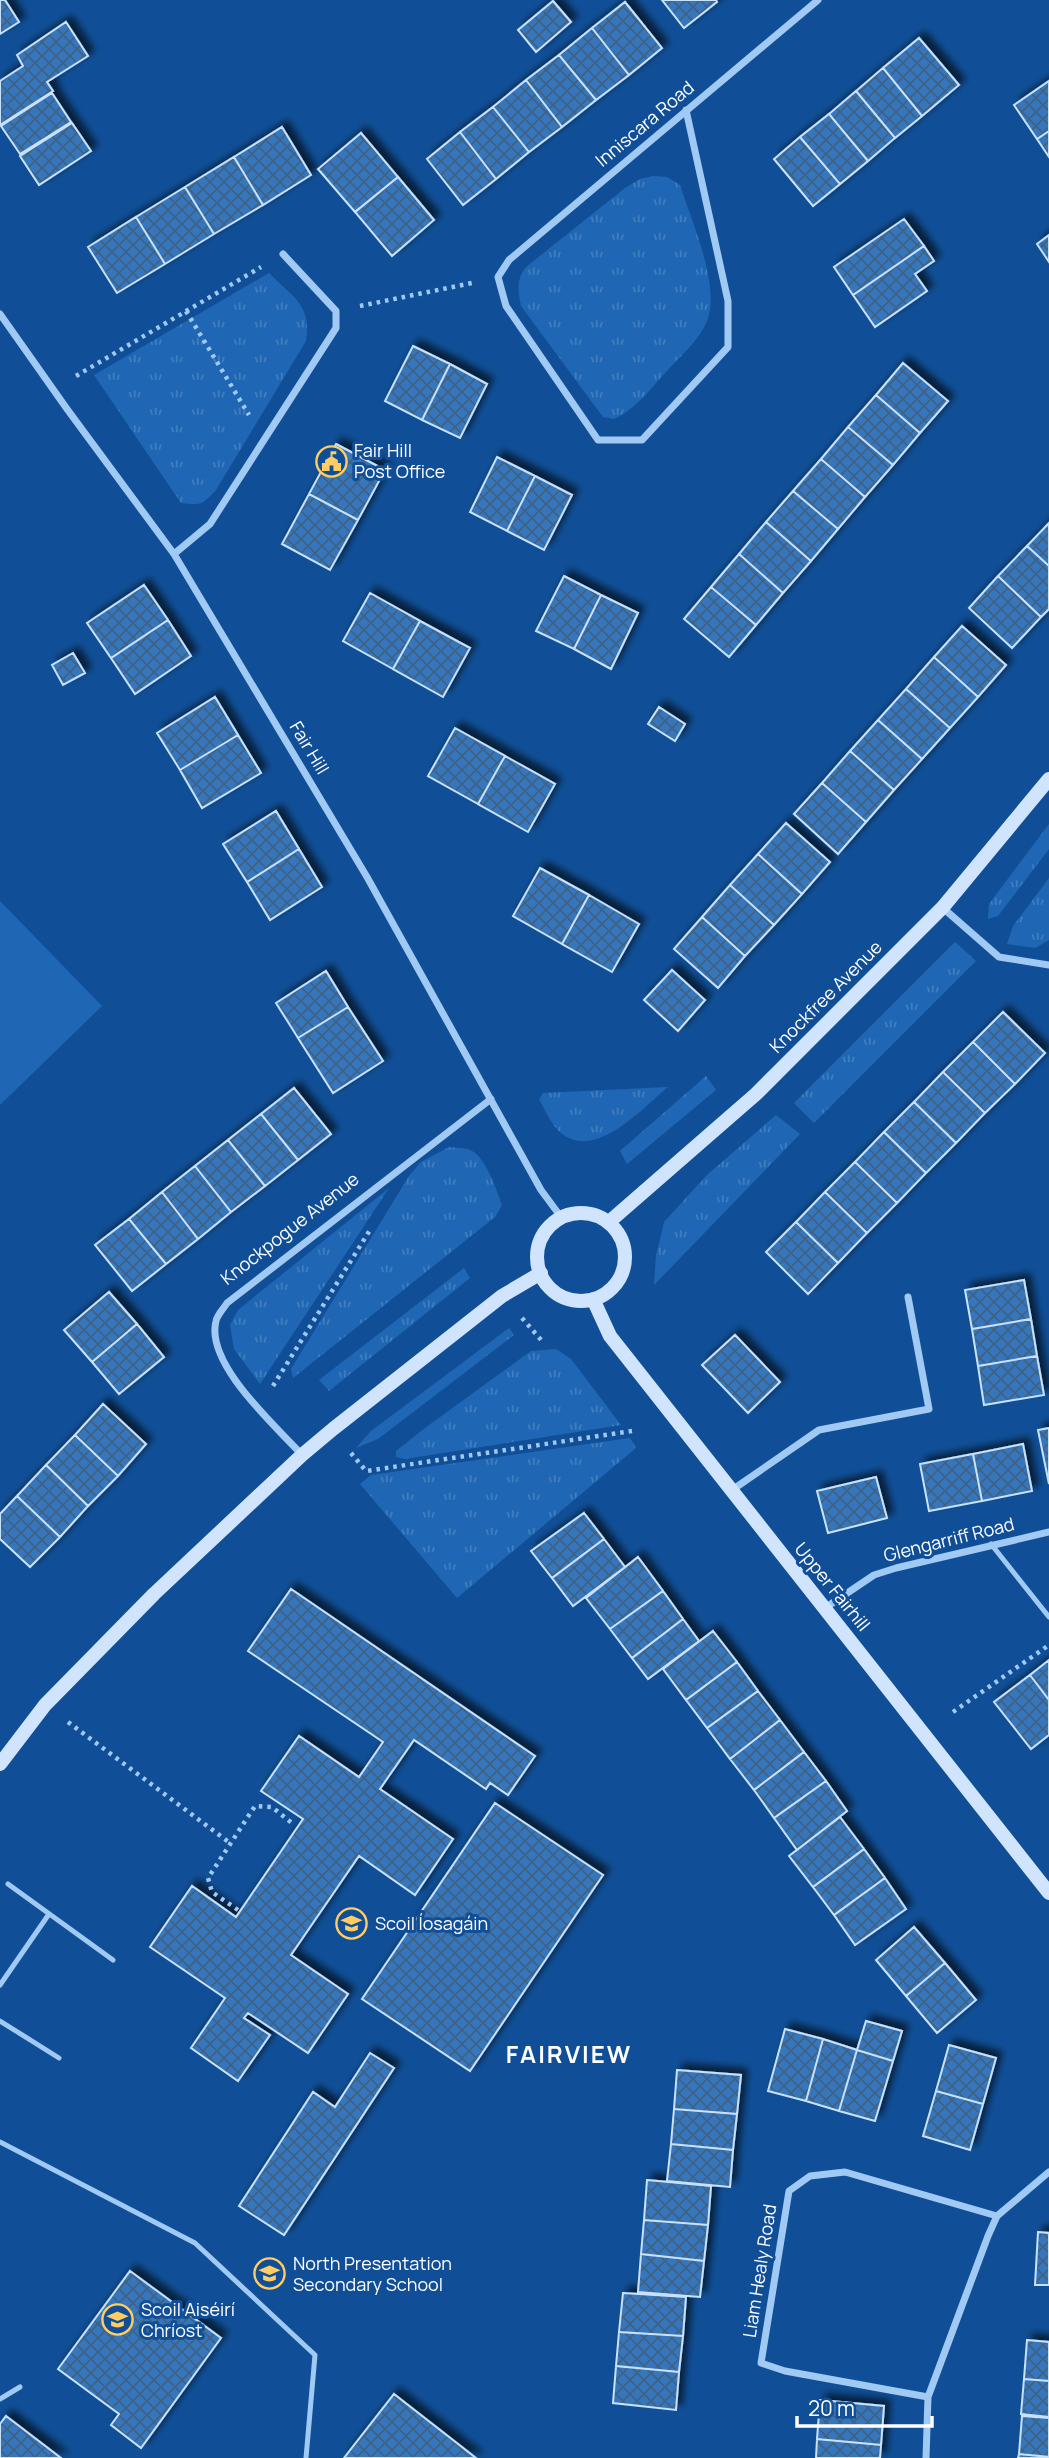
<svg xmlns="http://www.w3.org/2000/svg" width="1049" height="2458" font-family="Manrope,sans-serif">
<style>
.grass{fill:url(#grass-tufts)}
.pitch{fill:#1f67b4}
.building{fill:url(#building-cross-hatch);stroke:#c8e2fe;stroke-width:2;filter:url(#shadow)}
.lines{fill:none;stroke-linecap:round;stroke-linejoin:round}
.path{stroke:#a0c9f4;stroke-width:4.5;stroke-dasharray:3.5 5;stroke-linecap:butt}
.lane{stroke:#a0c9f4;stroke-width:5}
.street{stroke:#a0c9f4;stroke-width:7}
.secondary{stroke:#d0e5fd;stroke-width:14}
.labels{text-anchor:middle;stroke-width:6;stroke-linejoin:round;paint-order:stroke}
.street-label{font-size:18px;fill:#fff;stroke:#104f97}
.poi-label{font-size:18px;fill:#fff;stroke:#104f97;text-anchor:start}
.district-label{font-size:24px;font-weight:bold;letter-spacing:2px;fill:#fff;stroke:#104f97}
</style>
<defs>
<pattern id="grass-tufts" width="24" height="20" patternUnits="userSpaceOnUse" patternTransform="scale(1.75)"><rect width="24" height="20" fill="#1f67b4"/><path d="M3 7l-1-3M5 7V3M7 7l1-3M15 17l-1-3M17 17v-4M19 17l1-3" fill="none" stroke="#417ebf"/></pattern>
<pattern id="building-cross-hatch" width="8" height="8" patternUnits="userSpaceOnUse" patternTransform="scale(1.75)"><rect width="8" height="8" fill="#3476bd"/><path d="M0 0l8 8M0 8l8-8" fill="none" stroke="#406184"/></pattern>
<filter id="shadow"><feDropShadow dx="6" dy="-6" stdDeviation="3.5" flood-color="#0009"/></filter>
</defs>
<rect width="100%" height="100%" fill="#104f97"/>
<path class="grass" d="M653,176L667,177L680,185C691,220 721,286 707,321C699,341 679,357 666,372C650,389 636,409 614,419L603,417L521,306C518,290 516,280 526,267L625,188L640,179Z
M269,273C292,297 312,304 306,341L216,490C203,504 201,506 181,503L94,375Z
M1049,824V849L998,916L988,919L989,904Z
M1049,878V940L1035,948L1007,944L1013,926Z
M955,942L976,961L814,1123L794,1103Z
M706,1076L716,1090L627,1164L620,1151Z
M668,1087C641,1109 590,1168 555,1127C549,1119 544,1108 539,1099L543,1093Z
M776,1115L800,1134L654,1285L656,1256L664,1222L707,1175Z
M449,1147C456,1148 466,1147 472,1151C486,1158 497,1191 502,1205L495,1217L293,1378L291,1369L409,1176L421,1162Z
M389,1188L260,1384L234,1349L230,1325L238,1310Z
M464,1268L470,1278L329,1391L319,1380Z
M509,1328L514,1335L378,1439L356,1448L371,1431Z
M556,1349L571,1359L621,1425L405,1459L396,1457V1451L425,1428L531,1351Z
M630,1438L636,1448L457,1598L360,1484L371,1475Z"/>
<path class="pitch" d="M0,901L102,1006L0,1105Z"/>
<path class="building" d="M0,0H5L19,22L0,34Z
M662,0H716L717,2L684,28Z
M553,1L571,22L536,52L518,30Z
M625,2L662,48L629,75L592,28Z
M66,22L88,56L47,82L53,91L0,125V81L23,66L17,55Z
M592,28L629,75L596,100L559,55Z
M919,38L959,85L922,116L883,68Z
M559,55L596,100L562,127L526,80Z
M883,68L922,116L895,138L856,91Z
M526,80L562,127L529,152L493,107Z
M1049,81V131L1037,139L1014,105Z
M856,91L895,138L868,161L829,114Z
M52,93L71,122L20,154L1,126Z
M493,107L529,152L496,179L460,132Z
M829,114L868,161L840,184L800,137Z
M72,123L91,151L39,185L20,156Z
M282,127L311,175L263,205L234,157Z
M1049,131V157L1037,139Z
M460,132L496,179L463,205L427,159Z
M361,133L398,177L355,212L318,169Z
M800,137L840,184L813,206L774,159Z
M234,157L263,205L214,234L185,187Z
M398,177L434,220L392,256L355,212Z
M185,187L214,234L165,264L136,217Z
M136,217L165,264L117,293L88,247Z
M904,219L924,246L853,295L834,267Z
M1049,235V262L1037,244Z
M924,246L934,261L915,274L927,291L875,327L853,295Z
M413,346L450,364L422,420L385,401Z
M903,363L948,401L920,433L876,395Z
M450,364L487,384L460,438L422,420Z
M876,395L920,433L893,465L848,427Z
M848,427L893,465L865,497L821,459Z
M336,444L385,470L358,520L309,494Z
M497,457L535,476L507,531L470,512Z
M821,459L865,497L838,529L793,491Z
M535,476L572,495L544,550L507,531Z
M793,491L838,529L811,561L766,522Z
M309,494L358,520L330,570L282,544Z
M766,522L811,561L783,593L739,554Z
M1049,523V566L1027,546Z
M1027,546L1049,566V609L1041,617L998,576Z
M739,554L783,593L756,625L711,587Z
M564,576L601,595L574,649L536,631Z
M998,576L1041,617L1012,648L969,608Z
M144,585L168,620L111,658L87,623Z
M711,587L756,625L729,657L684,619Z
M370,593L420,621L393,669L343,641Z
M601,595L638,613L611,669L574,649Z
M168,620L191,656L135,694L111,658Z
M420,621L470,648L443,697L393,669Z
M962,626L1006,665L978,697L934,657Z
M73,653L85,673L63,685L52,665Z
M934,657L978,697L950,728L906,689Z
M906,689L950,728L922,759L878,720Z
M215,697L238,735L180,770L157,733Z
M659,707L685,724L675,741L648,724Z
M878,720L922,759L894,790L850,751Z
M455,728L505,756L478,804L428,776Z
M238,735L261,773L202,808L180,770Z
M850,751L894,790L866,822L822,783Z
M505,756L555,784L528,832L478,804Z
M822,783L866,822L838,854L794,814Z
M276,811L299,849L247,882L223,844Z
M786,823L830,862L802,894L758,854Z
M299,849L322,887L270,920L247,882Z
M758,854L802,894L774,925L730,885Z
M540,868L589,895L562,944L513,916Z
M730,885L774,925L745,956L702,917Z
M589,895L639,924L612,972L562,944Z
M702,917L745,956L718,988L674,949Z
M672,970L705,1000L678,1031L644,1000Z
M326,971L348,1007L298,1038L276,1003Z
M348,1007L383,1061L333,1093L298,1038Z
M1003,1012L1045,1053L1015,1084L973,1042Z
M973,1042L1015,1084L985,1113L943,1072Z
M943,1072L985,1113L956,1143L914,1102Z
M294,1088L331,1134L298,1160L261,1114Z
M914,1102L956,1143L926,1173L884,1132Z
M261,1114L298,1160L265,1186L228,1140Z
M884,1132L926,1173L897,1203L855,1162Z
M228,1140L265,1186L231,1212L195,1166Z
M855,1162L897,1203L867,1233L825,1192Z
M195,1166L231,1212L198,1239L162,1192Z
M162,1192L198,1239L166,1264L129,1219Z
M825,1192L867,1233L838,1263L796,1222Z
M129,1219L166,1264L132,1291L95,1245Z
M796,1222L838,1263L808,1294L766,1252Z
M1024,1280L1031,1319L972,1329L965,1290Z
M109,1292L137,1324L92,1362L64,1330Z
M1031,1319L1037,1356L978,1366L972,1329Z
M137,1324L164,1357L119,1394L92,1362Z
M735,1335L780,1382L748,1413L702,1365Z
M1037,1356L1044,1395L984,1405L978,1366Z
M103,1404L146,1444L118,1476L75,1435Z
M1049,1428V1484L1038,1430Z
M75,1435L118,1476L88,1506L46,1465Z
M1023,1444L1032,1491L982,1501L973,1454Z
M973,1454L982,1501L929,1511L920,1464Z
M46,1465L88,1506L60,1537L17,1496Z
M876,1477L887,1518L828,1533L817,1491Z
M17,1496L60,1537L30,1567L0,1539V1514Z
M584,1513L604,1539L552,1578L531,1551Z
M604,1539L625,1567L573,1606L552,1578Z
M638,1557L663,1591L610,1629L586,1598Z
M291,1589L535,1756L508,1795L490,1783L486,1789L414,1740L380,1789L453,1839L415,1895L359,1856L291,1955L348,1994L308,2053L248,2013L244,2018L270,2035L238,2081L191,2048L225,1998L150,1947L192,1886L236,1917L303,1819L261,1791L299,1736L359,1777L383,1742L248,1651Z
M663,1591L683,1619L632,1658L610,1629Z
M683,1619L699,1641L648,1679L632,1658Z
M713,1631L737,1662L686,1700L663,1669Z
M1049,1660V1700L1030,1675Z
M737,1662L758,1691L707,1728L686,1700Z
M1030,1675L1049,1700V1735L1031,1749L994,1702Z
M758,1691L780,1720L730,1759L707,1728Z
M780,1720L804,1752L754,1790L730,1759Z
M804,1752L826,1781L774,1818L754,1790Z
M826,1781L847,1811L797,1850L774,1818Z
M495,1803L603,1875L470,2071L362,1999Z
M840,1817L864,1849L813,1887L789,1856Z
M864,1849L885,1878L834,1915L813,1887Z
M885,1878L906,1909L855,1945L834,1915Z
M914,1927L945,1963L906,1996L876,1960Z
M945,1963L976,2000L937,2033L906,1996Z
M866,2021L902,2031L893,2061L857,2050Z
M785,2029L823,2039L806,2101L768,2091Z
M823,2039L857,2050L839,2111L806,2101Z
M949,2045L996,2058L983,2104L936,2091Z
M857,2050L893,2061L875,2121L839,2111Z
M370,2053L394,2068L284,2235L239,2206L313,2092L335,2107Z
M677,2070L741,2075L737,2114L674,2109Z
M936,2091L983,2104L970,2150L923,2136Z
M674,2109L737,2114L733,2150L671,2144Z
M671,2144L733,2150L730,2187L667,2181Z
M647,2180L711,2186L708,2225L644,2220Z
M644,2220L708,2225L704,2261L641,2254Z
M1038,2232L1049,2233V2285H1035Z
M641,2254L704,2261L700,2297L638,2292Z
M130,2271L221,2338L141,2448L111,2425L119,2414L58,2369Z
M623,2293L686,2297L683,2336L619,2332Z
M619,2332L683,2336L679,2372L616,2366Z
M1027,2340L1049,2342V2381L1024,2379Z
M616,2366L679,2372L676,2410L613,2403Z
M1024,2379L1049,2381V2417L1021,2414Z
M394,2394L476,2458H344Z
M820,2400L884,2406L881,2445L817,2439Z
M6,2416L61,2458H0V2424Z
M1022,2416L1049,2418V2457L1019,2454Z
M817,2439L881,2445L880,2458H816Z
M1019,2454L1049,2457V2458H1018Z"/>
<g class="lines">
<path class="path" d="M360,306L472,283
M186,311L249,415
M76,376L261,267
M522,1318L542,1341
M273,1386L370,1230
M351,1453L366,1471L632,1431
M953,1712L1049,1645
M68,1722L230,1843
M238,1910L212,1892L208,1878L255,1806L272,1807L293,1824"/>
<path class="lane" d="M991,1544L1049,1617
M8,1884L113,1960
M0,1985L49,1914
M0,2021L59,2058
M0,2142L195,2243L315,2355L306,2458
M0,2399L20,2387"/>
<path class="street" d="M686,110L728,301V347L642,440H598L506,306L498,277L509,260L818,0
M0,314L67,409L174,554L367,877L541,1190L561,1217
M174,554L210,524L336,328V311L283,254
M943,908L999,957L1049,965
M302,1455C276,1426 205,1364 216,1321C217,1315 224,1308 227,1303L491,1099
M732,1490L819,1430L929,1409L908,1297
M825,1608L874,1575L896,1568L1049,1532
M928,2397L785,2371L761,2363L789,2191L810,2176L845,2172L997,2216
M926,2458L928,2397L988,2236L997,2216L1049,2172"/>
<path class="secondary" d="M537 1257a44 44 0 1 1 88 0a44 44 0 1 1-88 0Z
M609,1222L756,1094L943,907L1049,779
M593,1299L610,1336L1049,1893
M0,1764L45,1705L154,1594L302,1455L333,1429L502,1296L541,1273"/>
</g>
<defs>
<symbol id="civic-ring" viewBox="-11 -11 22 22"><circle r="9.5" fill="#104f97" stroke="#ffcd63" stroke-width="1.5"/><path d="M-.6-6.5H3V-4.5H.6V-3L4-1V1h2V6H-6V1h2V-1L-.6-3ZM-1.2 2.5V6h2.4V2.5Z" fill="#ffcd63"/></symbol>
<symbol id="school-ring" viewBox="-11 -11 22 22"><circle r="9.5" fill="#104f97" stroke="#ffcd63" stroke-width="1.5"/><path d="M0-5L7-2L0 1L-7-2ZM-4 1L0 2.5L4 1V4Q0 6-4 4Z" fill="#ffcd63"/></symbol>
</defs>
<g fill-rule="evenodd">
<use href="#civic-ring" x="314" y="444" width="35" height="35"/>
<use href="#school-ring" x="334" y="1906" width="35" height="35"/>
<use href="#school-ring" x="252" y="2256" width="35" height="35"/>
<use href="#school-ring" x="100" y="2302" width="35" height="35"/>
</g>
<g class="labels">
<g class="street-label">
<text transform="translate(645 124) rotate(-40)" y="6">Inniscara Road</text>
<text transform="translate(309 748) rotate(59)" y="6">Fair Hill</text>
<text transform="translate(826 997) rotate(-45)" y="6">Knockfree Avenue</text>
<text transform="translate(290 1229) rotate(-38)" y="6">Knockpogue Avenue</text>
<text transform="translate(949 1540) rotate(-14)" y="6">Glengarriff Road</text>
<text transform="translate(832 1587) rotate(51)" y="6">Upper Fairhill</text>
<text transform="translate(760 2271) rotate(-81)" y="6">Liam Healy Road</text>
</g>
<g class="poi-label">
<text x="354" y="457">Fair Hill<tspan x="354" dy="21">Post Office</tspan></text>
<text x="375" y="1930">Scoil Íosagáin</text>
<text x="293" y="2270">North Presentation<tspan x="293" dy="21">Secondary School</tspan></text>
<text x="141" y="2316">Scoil Aiséirí<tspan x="141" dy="21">Chríost</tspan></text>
</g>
<g class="district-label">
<text x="569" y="2063">FAIRVIEW</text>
</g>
</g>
<path d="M797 2416v10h135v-10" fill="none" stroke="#ffffff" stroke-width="3.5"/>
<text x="808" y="2416" font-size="21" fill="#ffffff" stroke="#104f97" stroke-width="5" paint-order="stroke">20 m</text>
</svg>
